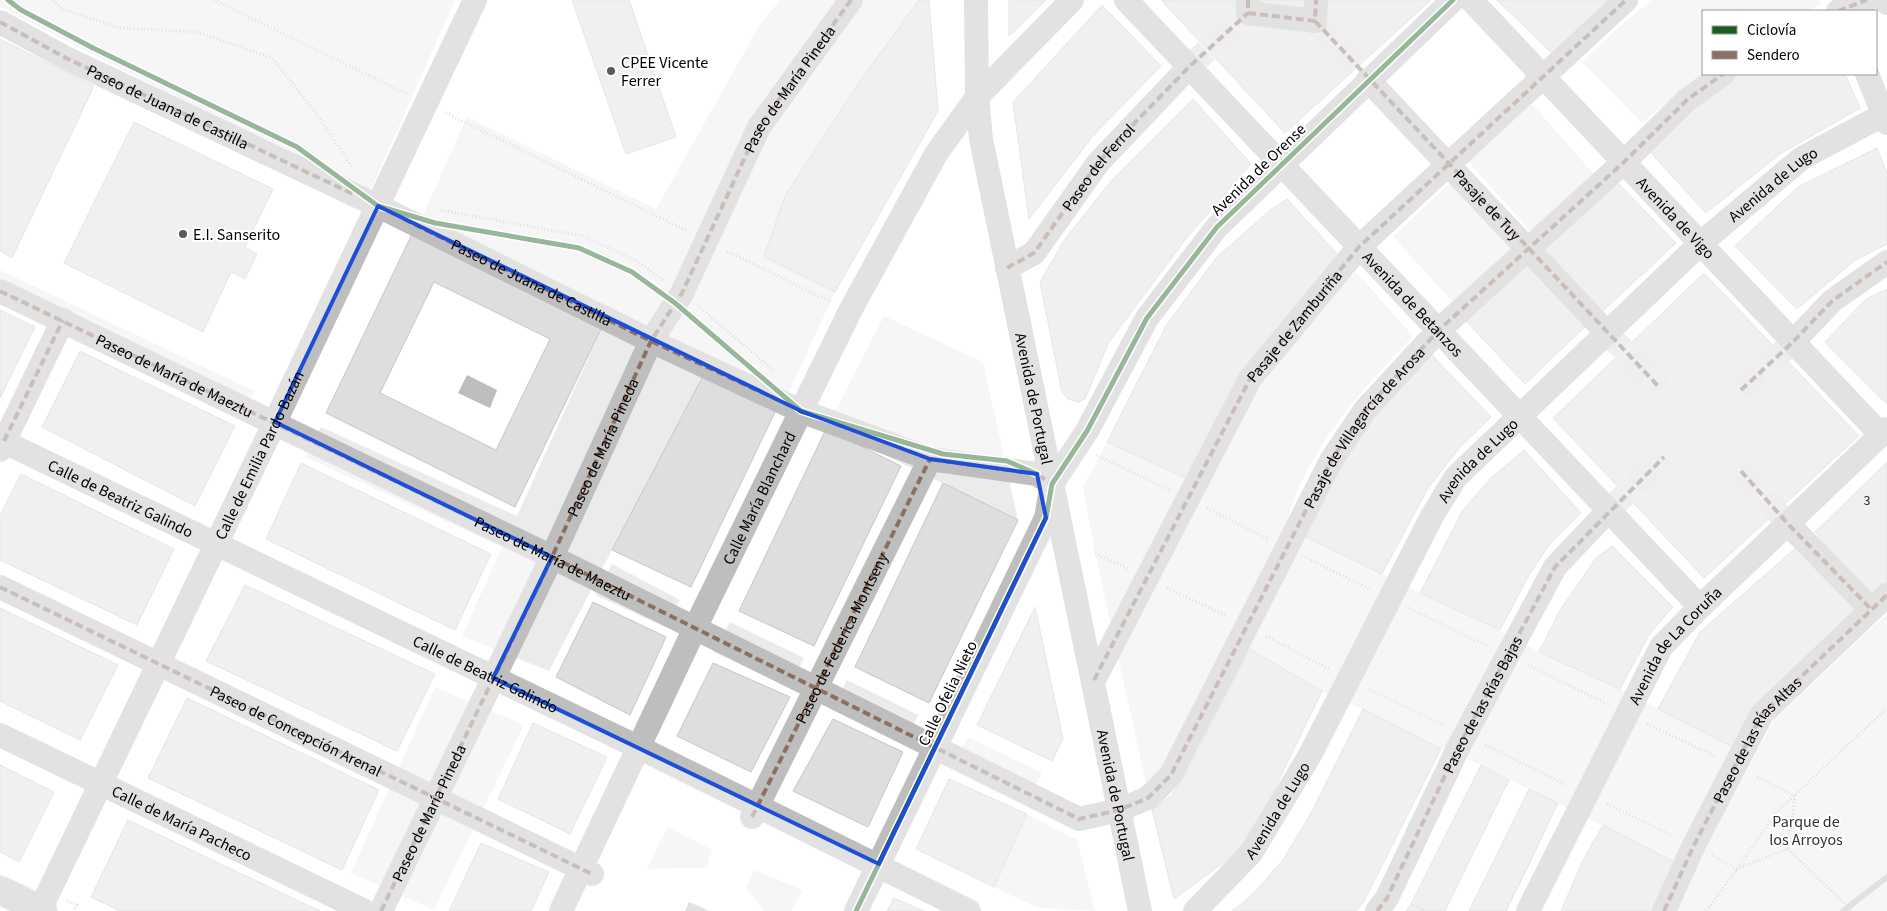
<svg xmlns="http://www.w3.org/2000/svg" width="1887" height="911" font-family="'Source Sans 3',sans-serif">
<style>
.green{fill:#ebebeb}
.water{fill:#bdbdbd}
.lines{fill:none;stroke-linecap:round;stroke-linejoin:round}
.stream{stroke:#bdbdbd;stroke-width:6}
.building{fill:#dedede;stroke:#c6c6c6;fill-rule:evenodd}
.minor-tunnel{stroke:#d9d9d9;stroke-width:24;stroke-dasharray:24 12;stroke-linecap:butt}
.major-casing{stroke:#dbdbdb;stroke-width:30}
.path{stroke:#b9b9b9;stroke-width:3;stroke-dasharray:1 2.5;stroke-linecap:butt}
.minor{stroke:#bebebe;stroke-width:24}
.major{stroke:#bebebe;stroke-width:28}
.quiet{stroke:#8d6e63;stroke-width:4;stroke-dasharray:8 4;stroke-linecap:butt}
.cycleway-casing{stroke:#fff;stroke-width:8}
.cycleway{stroke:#1b5e20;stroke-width:5}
.marked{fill:none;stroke:#1d4ed8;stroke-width:4;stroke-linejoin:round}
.poi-dot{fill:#595959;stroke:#fff;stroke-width:2}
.labels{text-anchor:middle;stroke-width:4;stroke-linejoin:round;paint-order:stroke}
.number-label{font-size:14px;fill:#383838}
.poi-label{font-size:16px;fill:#000;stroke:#fff;text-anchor:start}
.street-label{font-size:16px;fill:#000;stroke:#fff}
.park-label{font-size:16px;fill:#313131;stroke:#fff}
</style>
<rect width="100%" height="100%" fill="#fff"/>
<path class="green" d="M0,0H455L368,196L0,7Z
M780,0H919L856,87L785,196L770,247L765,257L835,292L784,403L707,367L549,671L462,636L502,547L305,457L321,427L517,516L606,319L418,226L467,117L656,209L759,26Z
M1652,0H1819L1821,5L1807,11H1703V73L1642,123L1582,62L1626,21Z
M1532,104L1594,174L1532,233L1467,160Z
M1452,181L1514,249L1453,302L1393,237Z
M0,270L254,391L241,420L0,304Z
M1356,272L1413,336C1361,391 1305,450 1286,525L1420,593L1500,630L1539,652L1620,689L1735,748L1678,864L1481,765L1441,749L1363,709L1322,691L1250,650L1172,796L1152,810L1095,553L1083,487L1107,442L1188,479L1333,293Z
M884,316L983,362L1018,520L827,427Z
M612,564L680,600L665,627L595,595Z
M1887,614V911H1672L1774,720Z
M730,622L804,658L789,687L713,652Z
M847,680L918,715L905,743L834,709Z
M435,687L524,725L434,910L351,873Z
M968,737L1042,773L1026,803L952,768Z
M1027,814L1077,840L1095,911L1038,908L994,887Z
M667,827L712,850L707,868L647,869Z
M754,870L803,890L791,911H764L746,888Z"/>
<path class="water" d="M467,375L497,390L490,408L458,393Z
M689,902L710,911H685Z"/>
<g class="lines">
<path class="stream" d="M1843,911L1887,877"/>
</g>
<path class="building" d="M572,0H629L676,137L626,154Z
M919,0H929L938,111L835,292L764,257L785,196L856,87Z
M1009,0H1046L1009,36Z
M1161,0H1431L1285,133Z
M1497,0H1621L1557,58Z
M1102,5L1161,66L1093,136L1029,219L1013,102Z
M0,39L94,86L12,258L0,251Z
M1739,74H1845L1860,108L1780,154L1706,213L1650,152L1687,114L1726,82Z
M1193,99L1251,164L1188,236L1109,342L1085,399L1078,402L1068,399L1062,392L1040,282L1065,239L1111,181Z
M134,122L273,189L245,247L257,254L245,279L231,272L203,332L64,263Z
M1877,148L1887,173V244L1854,261L1797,309L1735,246L1798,187Z
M1616,181L1676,243L1603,311L1544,248Z
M1287,199L1340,257L1188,479L1107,442L1166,326L1216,258L1269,211Z
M414,230L604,323L515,507L326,413ZM434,282L550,339L496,450L380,393Z
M1530,259L1589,323L1525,384L1466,321Z
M1704,273L1859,436L1704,578L1553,418Z
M1887,289V404L1825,342L1866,299Z
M0,310L35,327L0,398Z
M80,351L235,426L195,506L42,427Z
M1431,354L1491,417L1461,446L1428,488L1382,574L1304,536L1330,482L1380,408Z
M705,372L778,406L691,587L612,550Z
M826,429L901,466L814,646L739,611Z
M1524,450L1581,513L1549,545L1528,577L1500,630L1420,593L1463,510L1490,479Z
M1887,462V583L1872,598L1815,532Z
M301,463L491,554L455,630L266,539Z
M21,474L174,549L137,625L0,560V516Z
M943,483L1018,520L929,703L855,667Z
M1799,545L1861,609L1735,748L1658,709L1700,632Z
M1612,546L1673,607L1650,633L1620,689L1539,652L1560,610L1596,558Z
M245,585L435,674L397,751L206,661Z
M593,602L666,637L630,715L556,677Z
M1035,607L1063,739L1052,761L977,725Z
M0,608L118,665L80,740L0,701Z
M1249,649L1322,691L1259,821L1235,854L1174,899L1152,810L1172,796L1191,765Z
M713,663L790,697L751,772L677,736Z
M187,698L379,790L342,870L148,778Z
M1363,709L1441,749L1363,903L1356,911H1232L1250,897L1283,860L1311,813Z
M833,719L903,752L868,827L793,791Z
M533,723L607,757L570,834L498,799Z
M0,765L54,792L19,862L0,852Z
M1481,765L1509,780L1445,911H1425L1411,904Z
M949,779L1027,814L994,887L916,849Z
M1529,789L1558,803L1524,875L1506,911H1469Z
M128,820L320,911H120L91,897Z
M1603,825L1678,864L1654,911H1561L1583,860Z
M481,843L549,872L531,911H449Z
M894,898L924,911H887Z
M1411,904L1425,911H1406Z"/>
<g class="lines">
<path class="minor-tunnel" d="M1315,21L1368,80
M1189,67L1248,13
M1606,332L1660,388
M1741,390L1794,341
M1741,471L1788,524
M1609,510L1664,457"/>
<defs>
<path id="major" d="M0,890L43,911"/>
</defs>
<use href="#major" class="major-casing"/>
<path class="path" d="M53,0L62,9L120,28L197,32L272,58L313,109L353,168
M214,0L407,94
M446,113L687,231
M441,210L583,236L637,261L663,280
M727,251L831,302
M698,306L775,372
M1096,455L1170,490
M1207,508L1268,539
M1095,553L1128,569
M1305,557L1371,590
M1167,588L1227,616
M1408,608L1488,646
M1266,636L1329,669
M1528,665L1607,704
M1368,689L1446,726
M1647,724L1715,756
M1485,745L1567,785
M1607,804L1673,836
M1788,849L1852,911
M1712,855L1737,869L1788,849L1795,796L1755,776
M67,901L77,905L74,911
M1707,911L1778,811L1887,708"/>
<g class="minor">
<path id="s1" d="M976,0L977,97L981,139L1140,911"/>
<path id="s2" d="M1126,0L1700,607"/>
<path d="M1248,0V13L1315,21L1316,0"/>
<path id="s3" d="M1471,0L1881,435"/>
<path d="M1886,0L1887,3"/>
<path d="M1838,11L1867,0"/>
<path id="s4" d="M0,22L66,58L378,206L651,341L801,411L930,459L1037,474L1052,484"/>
<path d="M1867,74L1887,123"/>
<path d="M1368,80L1606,332"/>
<path d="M1007,268L1034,253L1098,163L1189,67"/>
<path d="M0,291L552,557L1079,819L1119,810L1148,798L1171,775L1332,459L1365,410L1439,330L1624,162L1688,99L1723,74"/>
<path d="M1794,341L1832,301L1887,262"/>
<path id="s5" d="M0,440L638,747L969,911"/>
<path d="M0,450L63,320"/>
<path d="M1788,524L1871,609"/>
<path id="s6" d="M0,587L592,874"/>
<path id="s7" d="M1094,680L1250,379L1359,247L1626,0"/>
<path id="s8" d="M0,735L365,911"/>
<path id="s9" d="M752,817L930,459"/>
<path id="s10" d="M40,910L275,422L475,0"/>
<path d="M381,911L552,557L651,341L682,293L759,127L851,0"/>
<path id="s11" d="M561,911L695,628L850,311L936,154L977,97L1072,0"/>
<path d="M856,911L1046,518L1052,484L1087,431L1147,318L1217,227L1453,0"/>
<path id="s12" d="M1195,911L1251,853L1310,755L1432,516L1456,477L1701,243L1802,158L1883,115"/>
<path d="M1377,911L1387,898L1459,746L1555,567L1609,510"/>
<path id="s13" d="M1528,911L1661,647L1700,607L1887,429"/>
<path d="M1664,911L1694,845L1762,714L1887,595"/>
</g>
<use href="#major" class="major"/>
<g class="quiet">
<path d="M1248,0V13"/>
<path d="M1838,11L1867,0"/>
<path d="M1248,13L1315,21L1316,0"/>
<path id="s14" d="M1315,21L1660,388"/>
<path id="s15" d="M0,22L66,58L353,194"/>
<path d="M404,219L651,341L785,403"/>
<path id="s16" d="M1007,268L1034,253L1098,163L1122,136L1189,67L1248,13"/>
<path id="s17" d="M0,291L552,557L1079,819L1119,810L1148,798L1171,775L1332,459L1365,410L1439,330L1624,162L1688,99L1723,74"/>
<path d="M1741,390L1794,341L1832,301L1887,262"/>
<path d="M4,441L63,320"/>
<path d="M909,451L930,459L1037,474L1052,484"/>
<path d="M1741,471L1788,524L1871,609"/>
<path d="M0,587L592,874"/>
<path d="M1094,680L1250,379L1359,247L1626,0"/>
<path d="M752,817L930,459"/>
<path id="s18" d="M381,911L552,557L651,341L682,293L759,127L851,0"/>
<path id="s19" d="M1377,911L1387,898L1459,746L1555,567L1664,457"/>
<path id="s20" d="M1664,911L1694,845L1762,714L1887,595"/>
</g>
<defs>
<path id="cycleway" d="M8,0L21,10L93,48L297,147L378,206L435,223L579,248L632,272L675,303L801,411L943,454L1007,461L1037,474
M856,911L1046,518L1052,484L1087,431L1147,318L1217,227L1453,0"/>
</defs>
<use href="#cycleway" class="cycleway-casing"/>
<use href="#cycleway" class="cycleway"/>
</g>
<path d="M0 0H1887V911H0ZM378,206L801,411L930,459L1037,474L1046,518L879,864L493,678L552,557L275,422Z" fill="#fff" fill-opacity=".55" fill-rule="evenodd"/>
<path class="marked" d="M378,206L801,411L930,459L1037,474L1046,518L879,864L493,678L552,557L275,422Z"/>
<g class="poi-dot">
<circle cx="611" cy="71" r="5"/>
<circle cx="183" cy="234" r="5"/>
</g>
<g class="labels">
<g class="number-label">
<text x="1867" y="505">3</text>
</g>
<g class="poi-label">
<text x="621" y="68">CPEE Vicente<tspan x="621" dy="18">Ferrer</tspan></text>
<text x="193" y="240">E.I. Sanserito</text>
</g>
<g class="street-label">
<text dy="6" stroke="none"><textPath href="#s18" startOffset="919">Paseo de María Pineda</textPath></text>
<text dy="6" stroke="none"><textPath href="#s15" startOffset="188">Paseo de Juana de Castilla</textPath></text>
<text dy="6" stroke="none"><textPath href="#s16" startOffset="138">Paseo del Ferrol</textPath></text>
<text transform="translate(1258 169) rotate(-44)" y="6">Avenida de Orense</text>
<text dy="6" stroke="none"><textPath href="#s12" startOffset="941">Avenida de Lugo</textPath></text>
<text dy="6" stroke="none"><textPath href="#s14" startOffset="252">Pasaje de Tuy</textPath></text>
<text dy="6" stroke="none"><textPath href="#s3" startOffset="299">Avenida de Vigo</textPath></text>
<text dy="6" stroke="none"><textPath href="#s4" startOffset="592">Paseo de Juana de Castilla</textPath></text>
<text dy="6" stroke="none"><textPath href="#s2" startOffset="418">Avenida de Betanzos</textPath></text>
<text dy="6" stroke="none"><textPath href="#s7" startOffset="408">Pasaje de Zamburiña</textPath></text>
<text dy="6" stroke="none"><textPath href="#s17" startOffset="194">Paseo de María de Maeztu</textPath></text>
<text dy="6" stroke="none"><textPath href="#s1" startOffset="404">Avenida de Portugal</textPath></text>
<text dy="6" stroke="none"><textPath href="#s17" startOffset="1705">Pasaje de Villagarcía de Arosa</textPath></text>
<text dy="6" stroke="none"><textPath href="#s18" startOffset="514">Paseo de María Pineda</textPath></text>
<text dy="6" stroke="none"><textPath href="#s10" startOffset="505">Calle de Emilia Pardo Bazán</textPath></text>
<text dy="6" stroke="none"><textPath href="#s12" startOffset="536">Avenida de Lugo</textPath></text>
<text dy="6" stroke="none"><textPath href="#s11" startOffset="458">Calle María Blanchard</textPath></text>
<text dy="6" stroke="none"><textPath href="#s5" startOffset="134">Calle de Beatriz Galindo</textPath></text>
<text dy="6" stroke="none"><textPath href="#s17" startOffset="614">Paseo de María de Maeztu</textPath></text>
<text dy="6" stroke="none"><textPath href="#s9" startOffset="200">Paseo de Federica Montseny</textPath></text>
<text dy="6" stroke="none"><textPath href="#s13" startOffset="305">Avenida de La Coruña</textPath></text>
<text dy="6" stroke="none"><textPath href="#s5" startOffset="539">Calle de Beatriz Galindo</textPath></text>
<text transform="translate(947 693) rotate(-64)" y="6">Calle Ofelia Nieto</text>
<text dy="6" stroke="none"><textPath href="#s19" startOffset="232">Paseo de las Rías Bajas</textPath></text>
<text dy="6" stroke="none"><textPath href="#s6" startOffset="329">Paseo de Concepción Arenal</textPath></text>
<text dy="6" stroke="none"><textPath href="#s20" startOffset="196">Paseo de las Rías Altas</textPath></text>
<text dy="6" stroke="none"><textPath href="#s1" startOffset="809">Avenida de Portugal</textPath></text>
<text dy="6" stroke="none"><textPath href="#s12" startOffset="131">Avenida de Lugo</textPath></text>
<text dy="6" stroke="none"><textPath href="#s18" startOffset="109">Paseo de María Pineda</textPath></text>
<text dy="6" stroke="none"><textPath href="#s8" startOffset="202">Calle de María Pacheco</textPath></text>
</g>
<g class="park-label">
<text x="1806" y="827">Parque de<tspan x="1806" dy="18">los Arroyos</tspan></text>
</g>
</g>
<rect x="1702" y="10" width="175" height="65" fill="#ffffff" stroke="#999999"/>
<rect x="1712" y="26" width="25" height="8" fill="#1b5e20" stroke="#999999"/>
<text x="1747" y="35" font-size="15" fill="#000000">Ciclovía</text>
<rect x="1712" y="51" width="25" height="8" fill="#8d6e63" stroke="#999999"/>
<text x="1747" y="60" font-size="15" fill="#000000">Sendero</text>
</svg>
